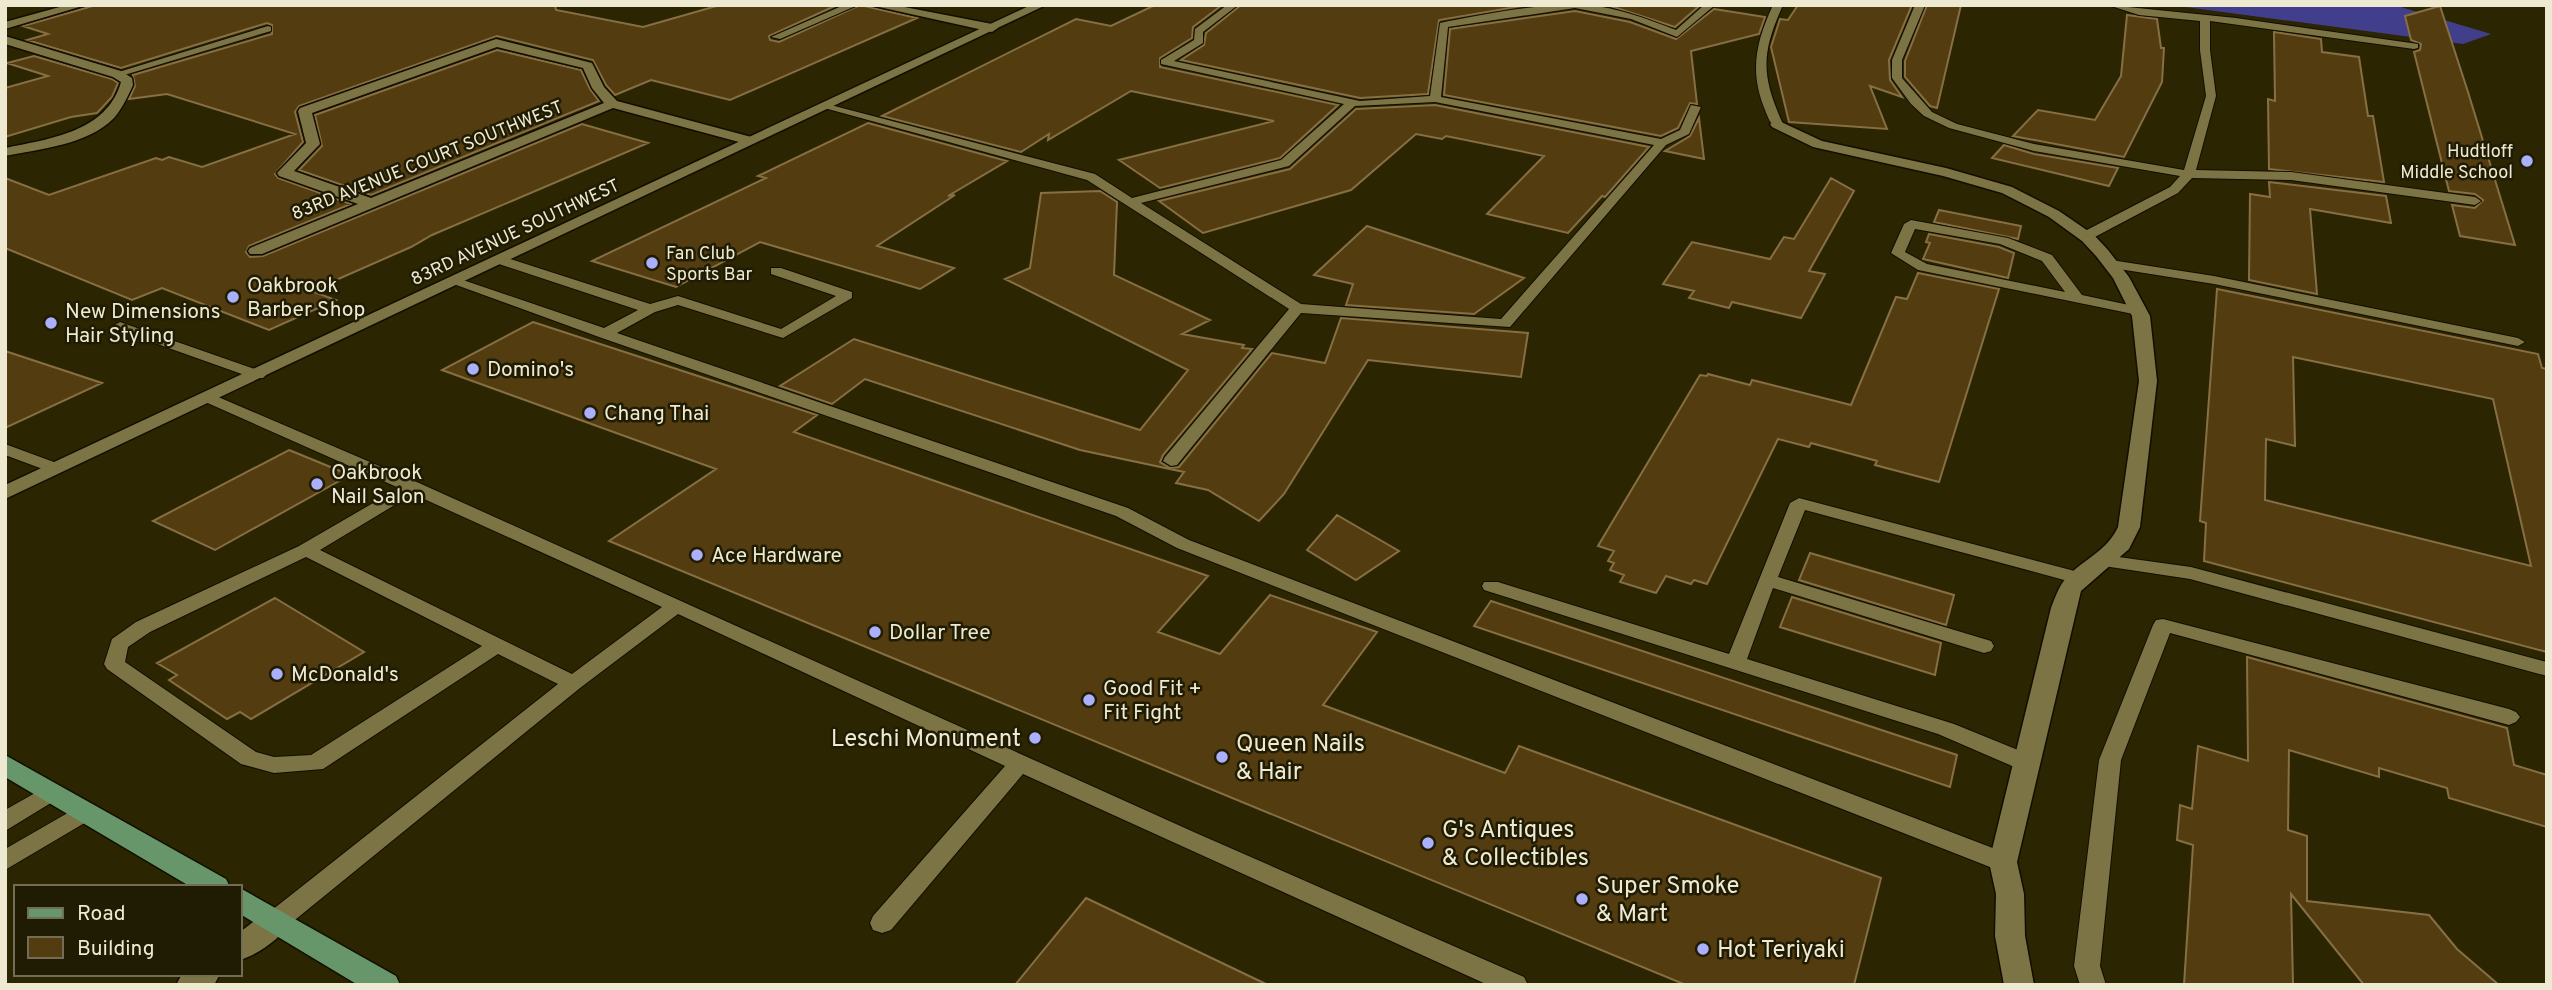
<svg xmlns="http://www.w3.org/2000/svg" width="2552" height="990" font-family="Overpass,sans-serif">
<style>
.green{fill:#413f8c}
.building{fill:#533c10;stroke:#876f44;stroke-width:2;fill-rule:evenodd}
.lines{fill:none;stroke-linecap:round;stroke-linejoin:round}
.service-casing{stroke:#120e00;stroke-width:2}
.minor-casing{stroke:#120e00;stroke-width:3}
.tertiary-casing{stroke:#120e00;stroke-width:3}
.primary-casing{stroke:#120e00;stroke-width:3}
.service{fill:#7c7445;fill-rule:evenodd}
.minor{fill:#7c7445;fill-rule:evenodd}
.tertiary{fill:#7c7445;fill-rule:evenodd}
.primary{fill:#68966b;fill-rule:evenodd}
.poi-dot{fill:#aab0fb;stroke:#201c04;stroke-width:2.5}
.labels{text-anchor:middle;stroke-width:5;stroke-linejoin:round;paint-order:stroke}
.far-poi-label{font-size:18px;fill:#eeead1;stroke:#201c04;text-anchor:end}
.far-street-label{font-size:18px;fill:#eeead1;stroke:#201c04}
.poi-label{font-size:21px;fill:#eeead1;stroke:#201c04;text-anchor:start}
.near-poi-label{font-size:24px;fill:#eeead1;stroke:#201c04;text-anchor:start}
</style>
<rect width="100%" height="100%" fill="#2b2601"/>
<path class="green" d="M2171,5H2394L2491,34L2463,44Z"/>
<path class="building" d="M96,5H555L556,10L643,27L720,5H837L769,36L770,40L779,42L860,5L917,18L730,100L651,80L615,95L606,85L593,60L497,36L299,106L295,112L303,142L275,174L278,178L351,204L249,246L246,252L250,257L263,256L582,124L648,143L432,235L411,247L311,291L336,300L269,330L162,288L132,300L5,248V178L49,195L156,158L162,160L169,157L202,167L295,134L167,94L129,99L135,86L133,75L272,34V25L267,23L121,68L27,40L48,34L23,26Z
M1155,5H1222L1193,27L1192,38L1160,58V67L1338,105L1280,158L1160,188L1119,160L1274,121L1131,91L1048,140L1049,134L1021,152L882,116L1076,19L1111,26Z
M1241,5H1528L1439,20L1428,94L1360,98L1181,60L1204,45L1206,33Z
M1607,5H1689L1698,7L1675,27Z
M1798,5H1912L1889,60L1890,80L1902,97L1870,86L1887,129L1789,122L1771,47L1780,19L1788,20Z
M1927,5H1961L1937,108L1930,106L1905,77V61Z
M2440,6L2468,92L2515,245L2460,236L2452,205L2475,208L2483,200L2475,194L2449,191L2414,52L2420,50L2421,44L2411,40L2405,16Z
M1714,9L1765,17L1759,34L1691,51L1697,104L1690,103L1678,128L1661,136L1444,95L1450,29L1575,11L1630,22L1676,39Z
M2127,15L2157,19L2161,48H2164L2162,82L2124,157L2013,136L2038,110L2095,120L2121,76Z
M2274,32L2321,39L2322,52L2359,57L2368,116H2373L2384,182L2269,169L2268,99L2275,101Z
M497,50L581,70L590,89L599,101L371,195L299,170L322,146L315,115Z
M34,56L112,79L118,83L112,97L97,113L71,117L5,137V88L48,76L7,63Z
M1435,105L1649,147L1605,197L1602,196L1568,233L1487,214L1544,156L1446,136L1442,139L1416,134L1351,190L1203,233L1159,201L1290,169L1356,109Z
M1699,118L1704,159L1665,151L1690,136Z
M868,123L1007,161L948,196L955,195L877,246L954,268L920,289L760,242L676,287L592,261L766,178L758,176Z
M2004,145L2034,154L2118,168L2109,186L1992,158Z
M1831,178L1854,191L1809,271L1825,274L1801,318L1732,302L1729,308L1689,298L1694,291L1663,284L1692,242L1770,259L1784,237L1794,239Z
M2269,182L2386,196L2391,223L2310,209L2317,294L2249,280L2250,194L2270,197Z
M1100,191L1117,202L1114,275L1210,320L1182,334L1244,345L1242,348L1252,349L1163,455L1160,462L1170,468L1179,467L1272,353L1325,363L1341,318L1528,333L1521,377L1368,360L1284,494L1259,521L1208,490L1176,483L1184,472L1080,450L865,379L832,404L780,386L854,339L1140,430L1188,370L1005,279L1030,268L1041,193Z
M1939,210L2021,226L2018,239L1934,222Z
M1367,226L1524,278L1474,314L1346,305L1353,284L1314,275Z
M1929,234L1999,247L2014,253L2008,278L1923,259L1930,243L1926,242Z
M1918,273L1999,289L1939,482L1875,465L1877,461L1811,443L1809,447L1778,439L1707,584L1694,580L1691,584L1666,576L1656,593L1620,582L1624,575L1610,570L1614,563L1608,561L1614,551L1598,546L1700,375L1707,376L1708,374L1750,385L1752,380L1851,405L1896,297L1907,299Z
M2217,289L2538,354L2542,368L2547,369V652L2204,561L2206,523L2200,521ZM2293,357L2493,399L2531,566L2265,500L2266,439L2295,446Z
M533,322L817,415L794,432L1208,576L1158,632L1220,654L1270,595L1377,632L1323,705L1505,773L1519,746L1881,878L1854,985H1686L609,541L716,469L442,370Z
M5,351L102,383L5,428Z
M289,450L350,475L215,550L153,521Z
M1337,515L1399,551L1356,580L1307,550Z
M1810,553L1954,595L1946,625L1799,580Z
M1792,597L1941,643L1935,675L1780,627Z
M275,598L364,652L251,719L240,712L227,719L169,680L177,675L157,663Z
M1491,601L1957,755L1950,787L1474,626Z
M2247,657L2507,728L2514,765L2547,775V827L2449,798L2447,788L2379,768V777L2289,750L2288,830L2307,836V901L2429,915L2457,949L2499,985H2364L2291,894L2293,985H2184L2193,845L2177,840L2180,805L2192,809L2198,746L2248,761Z
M1086,898L1268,985H1015Z"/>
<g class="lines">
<defs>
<path id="service" d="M844,5H858L780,39L771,37Z
M1227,5H1238L1203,32V43L1174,61L1360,101L1430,96L1440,23C1479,15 1547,2 1586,5C1617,7 1647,19 1676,30L1704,5H1715L1677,37L1631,19L1575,8L1448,27L1441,97L1661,139L1680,130L1691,105L1701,107L1689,134L1666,145L1510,327L1301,313L1177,465L1171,466L1163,461L1165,457L1289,309L1087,180L817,106L823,103L1095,174L1132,198L1281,160L1344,104L1161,64V60L1194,40L1195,29ZM1435,102L1654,145L1501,319L1301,304L1141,203L1289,166L1355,106Z
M1773,5H1783C1761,54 1761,75 1783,124L1777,127C1770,124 1768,118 1765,110C1749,71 1756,42 1773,5Z
M1915,5H1925L1902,60V78L1932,112L1957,124L2034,144L2184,170L2206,96L2200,50V21L2139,15L2108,5L2236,18L2418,44V48L2414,49L2210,21V50L2216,96L2196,170L2291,172L2475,197L2481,201L2475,205L2291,180L2192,178L2178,193L2091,239H2081V233L2170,187L2180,176L2034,151L1949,128L1924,116L1911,104L1892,78V60Z
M268,26L271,27V31L121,76L112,74Z
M1911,220L2008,238L2052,255L2082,295L2143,308L2145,311L2138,315L1918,270L1891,253L1904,224ZM1915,229L2000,244L2042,261L2065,292L1927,264L1905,252Z
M501,256L650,304L678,296L781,329L836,296L771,274V268H781L852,292V298L783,338L678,305L655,312L617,333L1128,508L1189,540L2011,855L2015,862L2011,869L2003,871L1995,869L1177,548L1116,516L599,337L448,282L455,278L460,279L604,328L638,310L496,263L494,260Z
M2111,260L2214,276L2518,338L2525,342L2518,346L2214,284L2106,267L2104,264Z
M120,322L263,372L266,375L263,378H253L115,329L113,326Z
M209,393L419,483L1196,833L1524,977L1528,985H1488L1023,774L891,930L882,933L873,930L870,923L873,916L1005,766L678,614L580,688L285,928L276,931L267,928L264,921L267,914L558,684L498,654L323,769L274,773L241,764L107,669L104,664L112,639L136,622L299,546L399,488L203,401L201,398ZM413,494L662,607L572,674L320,550ZM306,557L482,646L311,755L274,757L256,752L125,662L128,647L150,632Z
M5,444L62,465L65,469L56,474L5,455Z
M1799,498L2086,574L2088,578L2079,584L1805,510L1778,577L1991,641L1994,646L1991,651L1984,653L1773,588L1747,659L1954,724L2035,757L2038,763L2035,769L2027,771L2019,769L1938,734L1484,590L1482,586L1484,582H1498L1729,654L1790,503Z
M2104,555L2191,567L2547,662V676L2190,579L2097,565L2095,561L2097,557Z
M2163,619L2509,709L2516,712L2520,717L2516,722L2509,725L2170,633L2121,760L2100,966L2106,985H2080L2074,966L2099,760L2153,625L2156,620Z
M51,784L59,786L62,792L59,798L5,831V810Z
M85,803L93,806L96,812L93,818L5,870V849Z"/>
<path id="minor" d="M67,5H86L5,29V22Z
M870,5H894L992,24L998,28L992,32Z
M5,36L121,71L132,78L133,85C128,96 122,109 114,118C88,145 39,149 5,156V148C49,139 107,132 121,82L113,77L5,44Z
M496,39L592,63L604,87L617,101L755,138L757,141L750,145L613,108L262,254H250L248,251L250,248L358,204L279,176L277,173L306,143L298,111L300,108ZM497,47L583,68L592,88L604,103L371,198L294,171L320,144L312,113Z
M1777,120L1822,141L1946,168L2012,187L2059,211L2094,235L2108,250L2129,277L2150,316L2157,381L2140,527L2129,549L2081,591L2017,862L2024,894L2025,936L2034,985H2004L1995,936L1996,894L1989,862L2051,608C2056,595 2060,583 2070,574C2088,557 2107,550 2118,527L2139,381L2132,316L2113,278L2096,256L2082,241L2049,217L2002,193L1943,176L1813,147L1772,127L1770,124Z
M276,909L286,912L291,921C282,938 257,955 240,960V932L266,912Z
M182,974H220L214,985H176Z"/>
<path id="tertiary" d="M1031,5H1046L5,499V485Z"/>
<path id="primary" d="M5,755L226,879L230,887H191L5,777Z
M240,888L396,976L400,985H358L240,914Z"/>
</defs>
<use href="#service" class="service-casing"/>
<use href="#minor" class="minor-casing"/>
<use href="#tertiary" class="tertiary-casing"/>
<use href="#primary" class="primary-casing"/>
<use href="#service" class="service"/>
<use href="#minor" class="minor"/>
<use href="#tertiary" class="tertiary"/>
<use href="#primary" class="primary"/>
</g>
<g class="poi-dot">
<circle cx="2527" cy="161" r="7"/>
<circle cx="652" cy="263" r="7"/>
<circle cx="233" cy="297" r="7"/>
<circle cx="51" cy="323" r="7"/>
<circle cx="473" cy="369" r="7"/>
<circle cx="590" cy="413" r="7"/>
<circle cx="317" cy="484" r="7"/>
<circle cx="697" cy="555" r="7"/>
<circle cx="875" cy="632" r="7"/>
<circle cx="277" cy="674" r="7"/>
<circle cx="1089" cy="700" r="7"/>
<circle cx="1035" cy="738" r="7"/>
<circle cx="1222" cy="757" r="7"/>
<circle cx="1428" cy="843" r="7"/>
<circle cx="1582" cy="899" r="7"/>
<circle cx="1703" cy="949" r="7"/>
</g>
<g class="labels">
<g class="far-poi-label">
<text x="2513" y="157">Hudtloff<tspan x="2513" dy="21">Middle School</tspan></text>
<text x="666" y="259" text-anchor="start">Fan Club<tspan x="666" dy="21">Sports Bar</tspan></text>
</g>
<g class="far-street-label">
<text transform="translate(427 160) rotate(-22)" y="6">83RD AVENUE COURT SOUTHWEST</text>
<text transform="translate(515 232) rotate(-25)" y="6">83RD AVENUE SOUTHWEST</text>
</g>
<g class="poi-label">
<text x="247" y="292">Oakbrook<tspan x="247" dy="24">Barber Shop</tspan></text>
<text x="65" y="318">New Dimensions<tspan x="65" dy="24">Hair Styling</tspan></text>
<text x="487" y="376">Domino's</text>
<text x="604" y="420">Chang Thai</text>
<text x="331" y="479">Oakbrook<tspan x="331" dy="24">Nail Salon</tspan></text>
<text x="711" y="562">Ace Hardware</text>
<text x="889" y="639">Dollar Tree</text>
<text x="291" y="681">McDonald's</text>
<text x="1103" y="695">Good Fit +<tspan x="1103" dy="24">Fit Fight</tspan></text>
</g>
<g class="near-poi-label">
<text x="1021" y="746" text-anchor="end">Leschi Monument</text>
<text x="1236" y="751">Queen Nails<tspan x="1236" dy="28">&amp; Hair</tspan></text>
<text x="1442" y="837">G's Antiques<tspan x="1442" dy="28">&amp; Collectibles</tspan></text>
<text x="1596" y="893">Super Smoke<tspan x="1596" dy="28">&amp; Mart</tspan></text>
<text x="1717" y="957">Hot Teriyaki</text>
</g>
</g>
<rect width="2552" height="990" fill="none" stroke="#eeead1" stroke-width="14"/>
<rect x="14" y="885" width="228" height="91" fill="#201c04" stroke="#726e56" stroke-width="2"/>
<rect x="28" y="908" width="35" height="10" fill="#68966b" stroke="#726e56" stroke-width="2"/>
<text x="77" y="920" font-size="21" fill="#eeead1">Road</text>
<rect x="28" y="937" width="35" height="21" fill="#533c10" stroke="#726e56" stroke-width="2"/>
<text x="77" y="955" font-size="21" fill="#eeead1">Building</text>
</svg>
